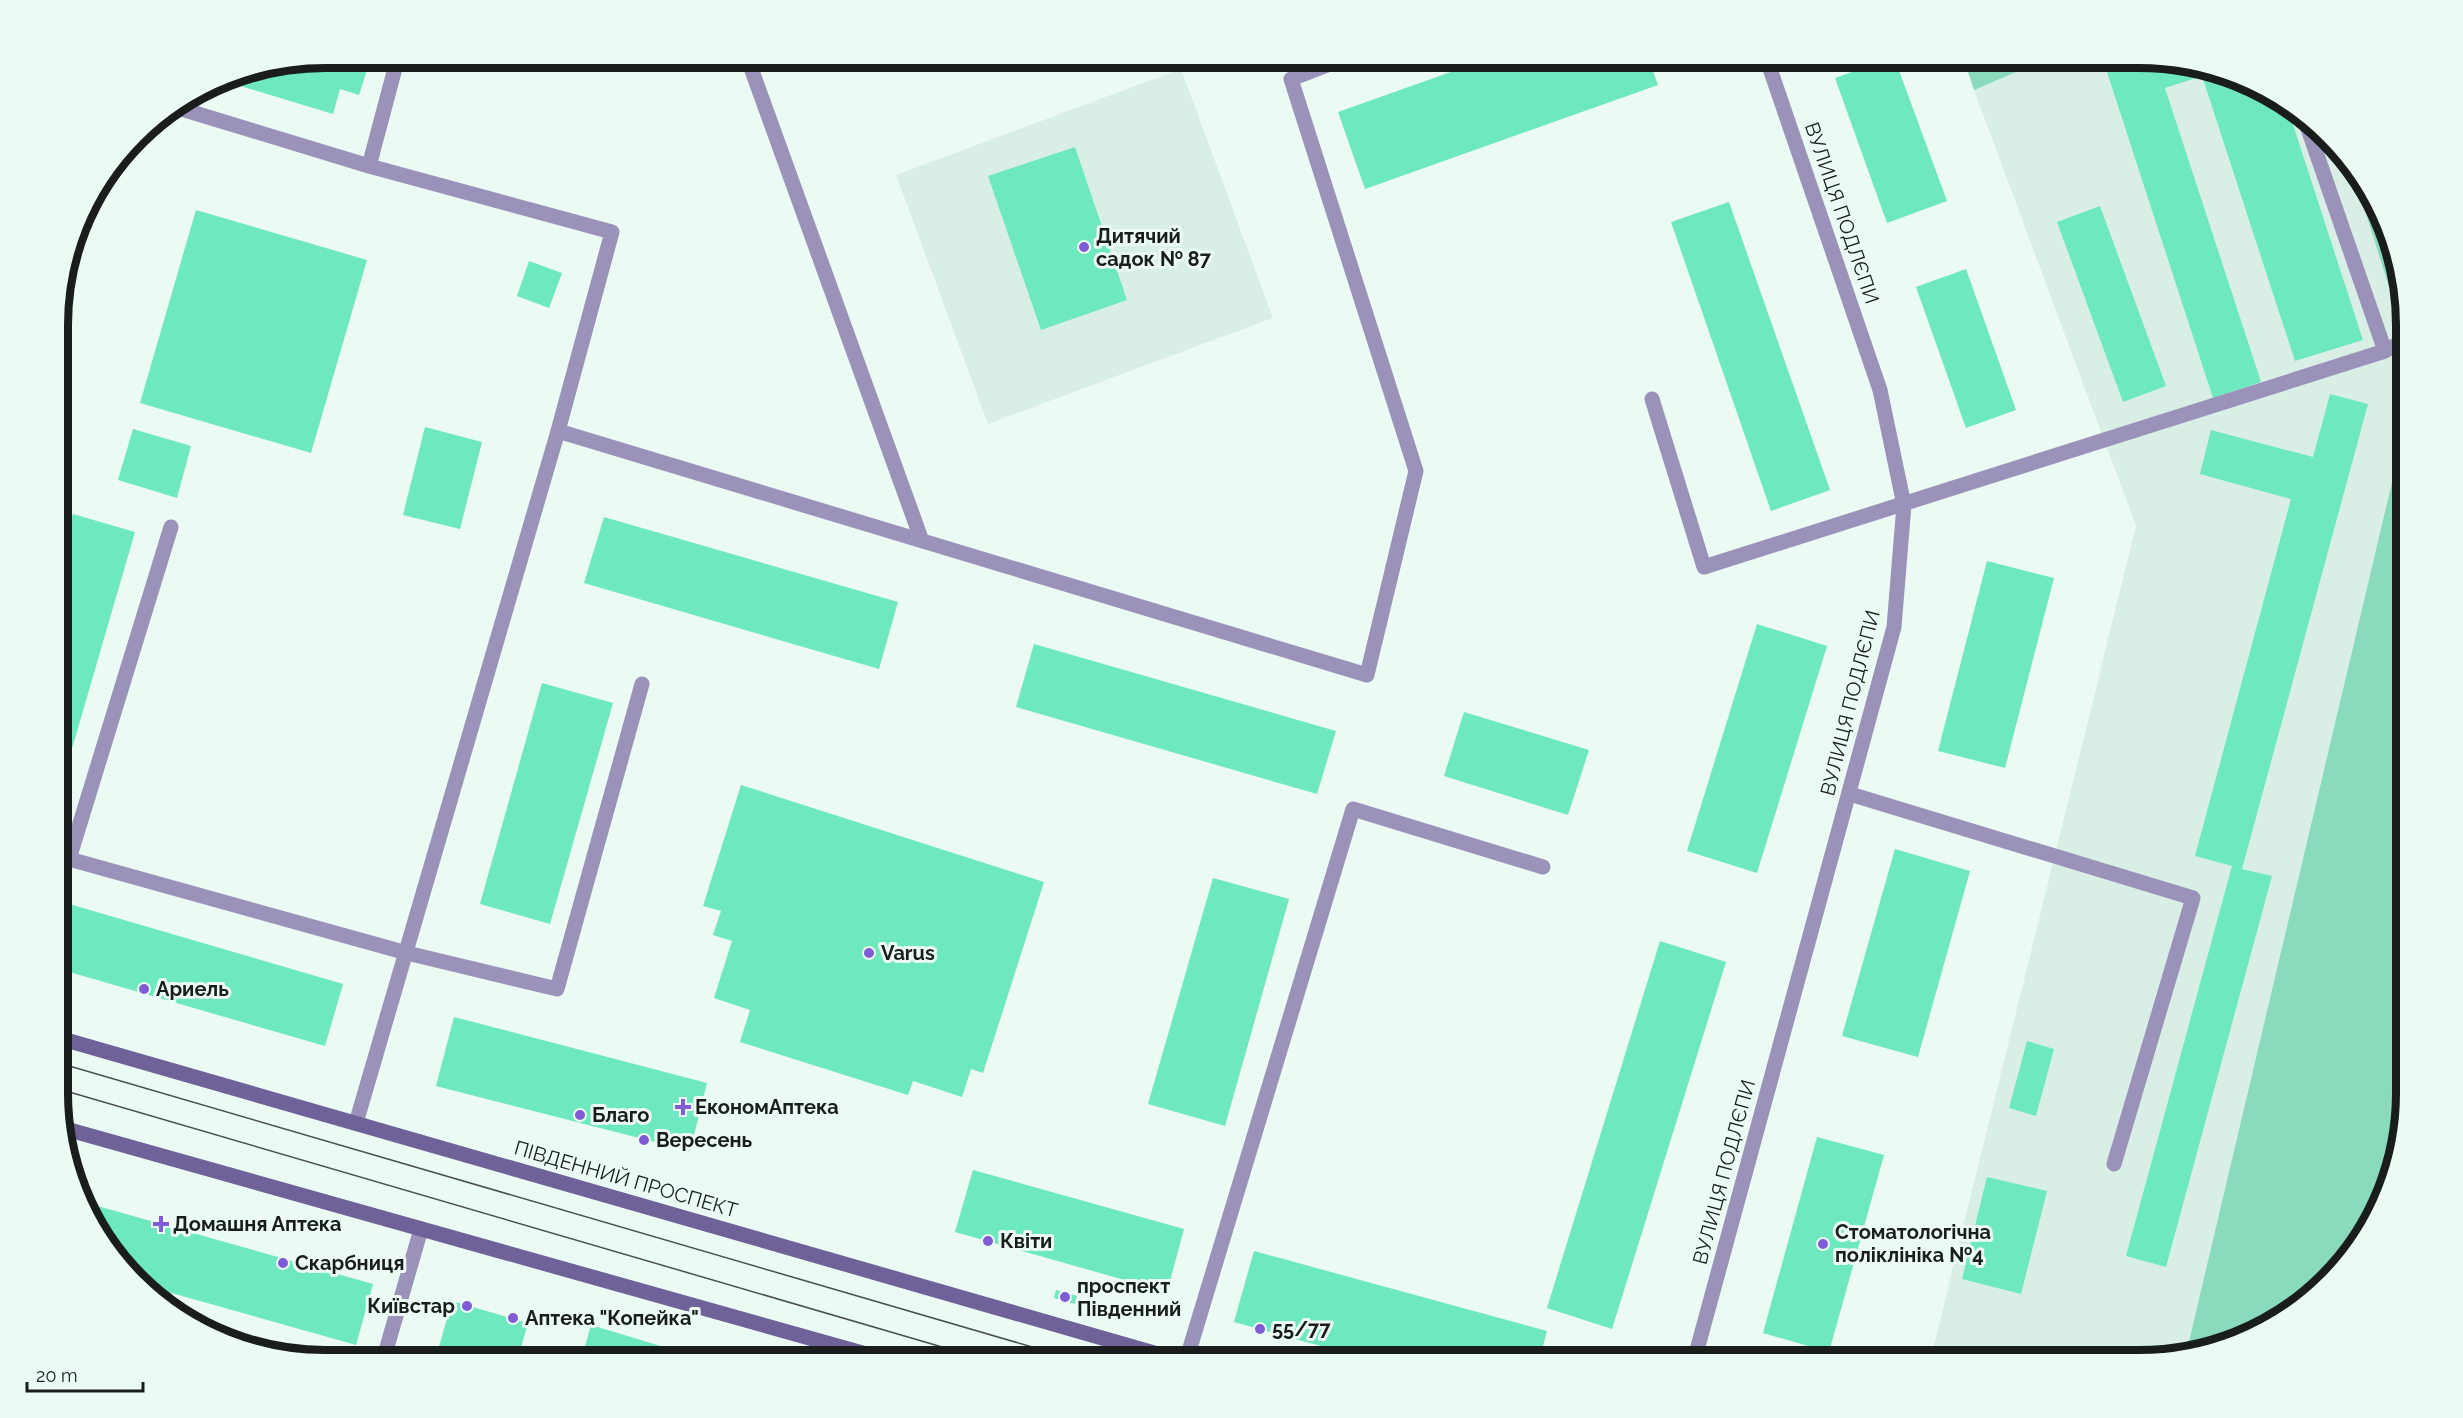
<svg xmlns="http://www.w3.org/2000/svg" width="2463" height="1418" font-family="Raleway,sans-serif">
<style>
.built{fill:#d9efe6}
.green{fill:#8adabc}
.building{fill:#6de8bf}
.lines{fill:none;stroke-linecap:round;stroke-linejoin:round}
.lane{stroke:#9a92b9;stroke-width:15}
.street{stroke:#9a92b9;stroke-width:15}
.secondary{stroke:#6f6299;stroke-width:15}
.tram{stroke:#49504d;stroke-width:1.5}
.poi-dot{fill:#815bd5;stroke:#ecfaf4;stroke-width:2}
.labels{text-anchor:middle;stroke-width:6;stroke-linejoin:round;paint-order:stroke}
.street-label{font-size:20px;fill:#191e1c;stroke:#ecfaf4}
.poi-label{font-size:20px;font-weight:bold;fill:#191e1c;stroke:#ecfaf4;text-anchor:start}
.rim{fill:none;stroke:#191e1c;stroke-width:8}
</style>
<rect width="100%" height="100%" fill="#ecfaf4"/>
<path class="built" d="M2052,57H2139L2208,66L2272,93L2351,166L2405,338V427L2186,1354L2156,1360L1930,1361L2136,526L1974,90Z
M1181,69L1273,318L988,424L896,175Z"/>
<path class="green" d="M1963,57H2052L1974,90Z
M2351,166L2361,176L2392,239L2405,306V338Z
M2405,427V1111L2370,1227L2287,1316L2224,1347L2186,1354Z"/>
<path class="building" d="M324,57H371L359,95L340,89L333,114L224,81L226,77Z
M1493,57H1648L1658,85L1365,189L1338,112Z
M1894,57L1947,201L1887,223L1835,78Z
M2148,58L2208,66L2272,93L2287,106L2363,340L2295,361L2202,76L2165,88L2261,382L2213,398L2107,72Z
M1075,147L1127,300L1041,330L988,176Z
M1729,202L1830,490L1771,511L1671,222Z
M2100,206L2166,386L2123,402L2057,222Z
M196,210L367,260L311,453L140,403Z
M529,261L562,273L549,308L517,296Z
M1966,269L2016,410L1966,428L1916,287Z
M2330,394L2368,404L2242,869L2272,876L2166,1267L2126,1256L2232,866L2195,856L2291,499L2200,474L2211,430L2313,457Z
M425,427L482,442L460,529L403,515Z
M133,429L191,446L177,498L118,480Z
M73,514L135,532L60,790L59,561Z
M604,517L898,602L879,669L584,583Z
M1987,561L2054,578L2005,768L1938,751Z
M1757,624L1827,646L1757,873L1687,851Z
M1034,644L1336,731L1317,794L1016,707Z
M542,683L613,703L550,924L480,904Z
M1464,712L1589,750L1568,815L1444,776Z
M741,785L1044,882L983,1073L971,1069L962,1097L913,1081L908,1095L740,1042L750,1010L714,998L732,941L713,935L721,911L703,906Z
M1895,849L1970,871L1918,1057L1842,1036Z
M1213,878L1289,899L1225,1126L1148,1104Z
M59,901L343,984L325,1046L59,969Z
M1660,941L1726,962L1612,1329L1547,1308Z
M454,1017L707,1083L690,1151L436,1086Z
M2027,1041L2054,1049L2036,1116L2009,1108Z
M1817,1137L1884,1155L1829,1352L1763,1333Z
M973,1170L1184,1229L1167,1292L955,1232Z
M1987,1177L2047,1191L2021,1294L1962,1279Z
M87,1203L373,1284L356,1345L150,1287L102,1243Z
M1254,1251L1547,1331L1539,1361H1375L1234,1322Z
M1056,1290L1077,1296L1075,1304L1054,1298Z
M452,1301L528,1323L517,1361H435Z
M591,1325L707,1360V1361H581Z"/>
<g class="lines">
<path class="lane" d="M747,57L922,541
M175,107L369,166L398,57
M2307,126L2385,351
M369,166L612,232L558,431
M1652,399L1704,567L2385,351L2405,340
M171,527L69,859L407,953L557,989L642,684
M1850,794L2193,898L2114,1164
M356,1123L558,431L1367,675L1416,471L1291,79L1348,57
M383,1361L421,1229
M1186,1361L1353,809L1543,867"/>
<path class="street" d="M1694,1361L1894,627L1904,505L1880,390L1766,57"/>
<path class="secondary" d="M59,1038L1182,1361
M59,1127L891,1361"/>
<path class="tram" d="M59,1063L1080,1361
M59,1089L990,1361"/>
</g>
<g class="poi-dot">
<circle cx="1084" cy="247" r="6"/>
<circle cx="869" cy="953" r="6"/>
<circle cx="144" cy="989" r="6"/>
<path d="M680 1098h6v6h6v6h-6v6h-6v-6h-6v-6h6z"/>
<circle cx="580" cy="1115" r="6"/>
<circle cx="644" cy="1140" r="6"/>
<path d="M158 1215h6v6h6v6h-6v6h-6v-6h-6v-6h6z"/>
<circle cx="988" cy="1241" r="6"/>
<circle cx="1823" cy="1244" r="6"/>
<circle cx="283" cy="1263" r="6"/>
<circle cx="1065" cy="1297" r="6"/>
<circle cx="467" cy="1306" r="6"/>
<circle cx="513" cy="1318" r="6"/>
<circle cx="1260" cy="1329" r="6"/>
</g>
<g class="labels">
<g class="street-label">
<text transform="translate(1842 213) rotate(71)" y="7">ВУЛИЦЯ ПОДЛЄПИ</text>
<text transform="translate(1850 703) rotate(-76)" y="7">ВУЛИЦЯ ПОДЛЄПИ</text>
<text transform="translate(1724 1172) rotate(-75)" y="7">ВУЛИЦЯ ПОДЛЄПИ</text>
<text transform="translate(626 1179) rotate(16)" y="7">ПІВДЕННИЙ ПРОСПЕКТ</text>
</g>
<g class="poi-label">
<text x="1096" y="243">Дитячий<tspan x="1096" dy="23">садок № 87</tspan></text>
<text x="881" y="960">Varus</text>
<text x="156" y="996">Ариель</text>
<text x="695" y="1114">ЕкономАптека</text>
<text x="592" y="1122">Благо</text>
<text x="656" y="1147">Вересень</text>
<text x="173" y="1231">Домашня Аптека</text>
<text x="1835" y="1239">Стоматологічна<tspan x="1835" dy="23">поліклініка №4</tspan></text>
<text x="1000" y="1248">Квіти</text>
<text x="295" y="1270">Скарбниця</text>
<text x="1077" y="1293">проспект<tspan x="1077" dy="23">Південний</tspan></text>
<text x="455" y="1313" text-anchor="end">Київстар</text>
<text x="525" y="1325">Аптека "Копейка"</text>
<text x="1272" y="1336">55/77</text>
</g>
</g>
<path d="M0 0H2463V1418H0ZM325 68H2139A257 257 0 0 1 2396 325V1093A257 257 0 0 1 2139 1350H325A257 257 0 0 1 68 1093V325A257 257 0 0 1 325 68Z" fill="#ecfaf4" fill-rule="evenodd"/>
<path class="rim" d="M325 68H2139A257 257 0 0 1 2396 325V1093A257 257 0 0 1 2139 1350H325A257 257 0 0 1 68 1093V325A257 257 0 0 1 325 68Z"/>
<path d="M27 1382v9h116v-9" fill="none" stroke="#191e1c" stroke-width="3"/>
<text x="36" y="1382" font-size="18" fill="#191e1c" stroke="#ecfaf4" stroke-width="4.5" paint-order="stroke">20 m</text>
</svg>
